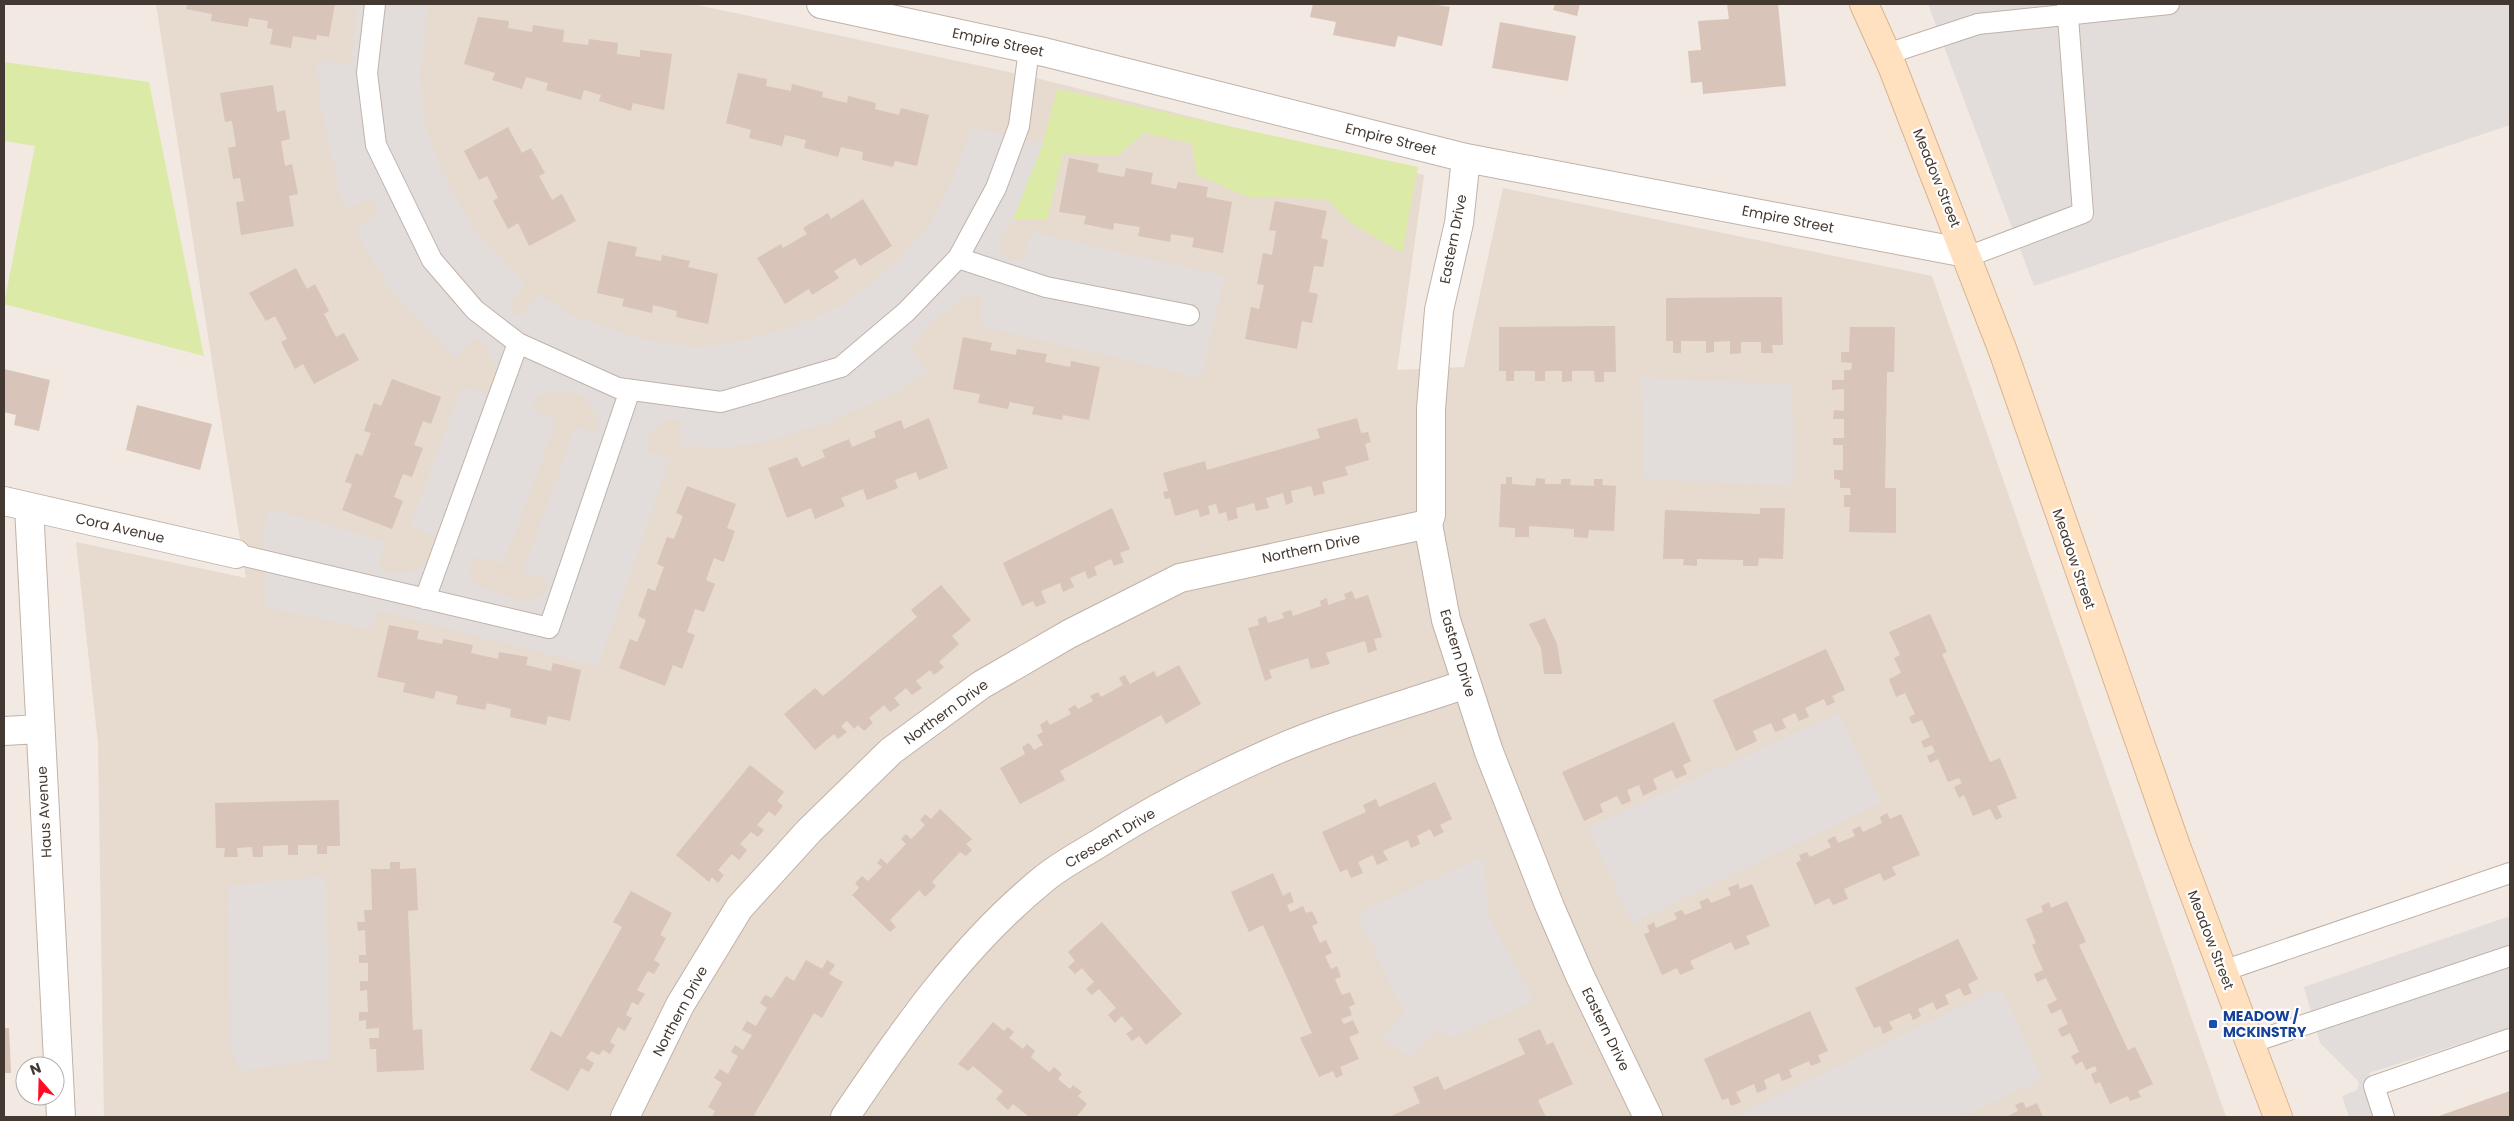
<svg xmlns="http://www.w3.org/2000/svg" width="2514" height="1121" font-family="Poppins,sans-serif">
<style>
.residential{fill:#e7dacf}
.green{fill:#dceaa7}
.parking{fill:#e2dddb;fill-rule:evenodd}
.building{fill:#d8c4b9}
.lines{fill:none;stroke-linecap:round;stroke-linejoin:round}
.service-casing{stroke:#c1b2a7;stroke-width:22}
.minor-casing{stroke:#c1b2a7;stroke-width:30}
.secondary-casing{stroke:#d9b490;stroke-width:30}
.service{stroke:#fff;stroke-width:20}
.minor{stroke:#fff;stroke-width:28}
.secondary{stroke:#ffe0bf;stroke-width:28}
.transit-dot{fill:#1a4fb4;stroke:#fff;stroke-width:2}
.labels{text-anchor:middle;stroke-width:4.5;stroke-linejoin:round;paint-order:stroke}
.street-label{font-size:14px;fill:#443932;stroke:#fff}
.transit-label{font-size:14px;font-weight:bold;fill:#164399;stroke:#fff;text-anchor:start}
</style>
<rect width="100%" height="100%" fill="#f2e9e2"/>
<path class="residential" d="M156,4H693L1036,78L1424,175L1397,370L1464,367L1503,188L1932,276L2226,1117H104L98,743L76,542L246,578Z"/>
<path class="green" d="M4,62L149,82L204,356L4,304L35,146L4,141Z
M1057,89L1418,167L1402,253L1350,222L1327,199L1248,197L1197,175L1192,143L1143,133L1118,156L1063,154L1047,220L1013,219L1043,143Z"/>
<path class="parking" d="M357,4H417L428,6L420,75L425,126L443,174L475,231L525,284L509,305L514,316L523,314L538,294L573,316L635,337L695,348L744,341L794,326L844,304L896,264L932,221L954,176L971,127L1043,143L1013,219L997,246L1003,256L1013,260H1023L1031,232L1225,276L1201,378L981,326V295L966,296L935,319L911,346L927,372L893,394L828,422L764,442L730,447L680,446L682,419L664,420L651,431L646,451L670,458L598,667L377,610L370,630L266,607L262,533L269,508L386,542L379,560L381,568L391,574L415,571L433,556L435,537L410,525L462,387L488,394L495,391L496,369L484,341L473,339L456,359L390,290L365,248L357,226L378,215V204L369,200L346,209L339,191L320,102L316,61L351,63ZM565,391L582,396L595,411L600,424L595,433L575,427L523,571L544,578L548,585L544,595L526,602L476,586L469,576L471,561L476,556L503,564L557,420L536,412L532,406L537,397L549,392Z
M1928,4H2510V125L2034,286Z
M1642,378L1792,384L1794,486L1644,479Z
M1839,713L1881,803L1632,923L1588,828Z
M1484,856L1488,915L1534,1001L1450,1038L1442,1031L1432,1034L1410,1057L1381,1038L1404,1014L1357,913Z
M325,876L330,1058L240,1071L230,1044L228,886Z
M2510,916V1028L2369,1073L2382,1117H2349L2342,1096L2357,1090L2359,1082L2320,1043L2304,987Z
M2001,987L2042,1079L1962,1117H1733Z"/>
<path class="building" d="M187,4H335L329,37L317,35L316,40L293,36L291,48L270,44L273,29L267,28L268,21L249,18L248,27L211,21L212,14L186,9Z
M1313,4H1431L1450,7L1442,46L1398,36L1395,47L1333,35L1336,22L1310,17Z
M1555,4H1580L1577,16L1553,10Z
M1727,4H1778L1786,86L1703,94L1702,82L1691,83L1688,51L1701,50L1698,21L1729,19Z
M478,17L509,21L508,28L532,32L533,25L564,30L563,42L588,45L589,39L618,43L617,54L640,57V50L672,54L664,110L633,103L631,111L599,101L601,95L584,90L581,100L546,90L548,83L526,77L522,89L492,80L495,73L464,64Z
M1500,22L1576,36L1568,81L1492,68Z
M738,73L767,79L766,86L791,91L792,84L823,92L822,97L847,103L848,96L876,103L875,109L899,115L901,108L929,115L917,166L895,161L893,167L862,160L863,152L841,147L838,157L804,148L806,140L785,135L782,146L749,138L751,130L726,123Z
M273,85L277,112L285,110L290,139L281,141L285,166L292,164L298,194L289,196L294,226L241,235L236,202L244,201L240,178L233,179L228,148L236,146L232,121L225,122L220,93Z
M508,127L522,153L531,148L545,173L539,176L552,200L562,194L576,221L529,246L518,223L508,229L493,201L498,198L487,176L479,180L464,151Z
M1069,158L1099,164L1097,172L1124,177L1126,168L1153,173L1151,184L1176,189L1178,182L1208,187L1206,197L1232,202L1223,253L1192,247L1194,238L1171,234L1170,242L1138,236L1140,227L1114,223L1113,230L1084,224L1086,216L1059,212Z
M863,199L892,246L860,266L855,258L834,271L839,278L812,295L809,289L785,304L757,258L781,244L783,248L807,234L803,228L828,213L831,219Z
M1275,201L1327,211L1321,238L1328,240L1323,267L1314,266L1309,292L1318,294L1312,323L1302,321L1297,349L1245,339L1251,307L1259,309L1264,285L1257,284L1263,253L1272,255L1276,231L1269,230Z
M608,241L637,247L635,256L661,261L662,255L690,261L688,267L718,274L708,324L676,317L677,311L653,305L652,313L622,306L624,299L597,293Z
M296,268L307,289L315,284L329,311L324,314L336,337L344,333L359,360L314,384L303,364L295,369L281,342L287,339L275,316L266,321L249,293Z
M1782,297L1783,345H1772L1773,353H1761V342H1741V353L1730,354V341L1714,342V352L1706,353V341H1681V353H1673V341H1666V298Z
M1615,326L1616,372H1604V382H1595L1594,371H1572V381L1562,382V371H1545V381H1535V371H1514V381H1506V371H1499V327Z
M1850,327H1895L1894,372H1887L1885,488H1896V533L1849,532L1850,507H1844V495H1851L1850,488H1840V480L1834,479V470H1843V445H1833V438H1844V419H1833L1834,410L1844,411V389L1832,390V380H1844V370H1851L1852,363L1841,362V352H1849Z
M963,337L992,343L990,350L1016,355L1017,349L1047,354L1045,362L1070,367L1071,361L1100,367L1089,420L1063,415L1062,420L1032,414L1034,407L1010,402L1008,409L978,403L980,394L953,389Z
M4,369L50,380L39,431L14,425L16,415L4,412Z
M392,379L441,397L431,424L423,421L414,445L423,448L412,477L403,474L394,497L403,501L392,529L342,510L352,484L345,482L356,453L362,456L371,433L364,431L374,403L381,406Z
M137,405L212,424L200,470L126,450Z
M929,418L948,468L919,480L916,472L895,480L898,488L867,500L863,489L841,498L845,506L815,519L811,508L787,518L768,468L797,457L802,467L825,457L822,450L849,439L852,447L876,437L874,431L901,420L904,429Z
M1357,418L1361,433L1368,432L1371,442L1365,444L1369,460L1345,467L1348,475L1322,482L1325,493L1314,496L1311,486L1291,491L1293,502L1286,505L1283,493L1266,498L1269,508L1256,511L1254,503L1236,508L1238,518L1228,521L1226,512L1219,514L1216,504L1208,506L1210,514L1200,517L1198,509L1175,516L1170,498L1165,499L1163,492L1168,491L1163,473L1205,461L1207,470L1320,438L1317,429Z
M1506,477H1512V484L1535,486L1536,478L1545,479V484H1561V479H1571L1570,485L1594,486V479H1603L1602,485L1616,486L1614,531L1589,530L1588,538L1574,537V529L1529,526V537H1515V528L1499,527L1501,484H1506Z
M687,486L736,504L727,528L735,531L724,562L714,558L706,580L715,584L704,612L695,609L687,632L695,635L682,669L673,665L665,686L619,668L630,639L637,642L646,620L638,616L648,588L655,591L664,567L657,564L667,537L674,539L683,516L676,513Z
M1112,508L1130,549L1120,553L1124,562L1114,566L1111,559L1094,567L1097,575L1088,579L1085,571L1070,578L1074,587L1063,592L1060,583L1041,591L1046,603L1036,607L1033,601L1022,606L1003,563Z
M1760,508H1785L1783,559L1759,558L1758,566H1743V560L1697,559V566L1683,565L1684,559H1663L1665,510L1760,514Z
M941,585L971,620L952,636L959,644L939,662L944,667L934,675L930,670L916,681L922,688L912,695L906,688L894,698L900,705L890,712L884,705L869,718L873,723L864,731L858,725L854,729L847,721L841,726L847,732L838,739L834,734L815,750L784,714L815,688L823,696L917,617L911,610Z
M1352,591L1355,599L1368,595L1382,637L1374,639L1377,650L1368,653L1365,641L1326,653L1330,664L1311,669L1308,658L1269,670L1272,678L1265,681L1248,628L1259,625L1258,619L1266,616L1268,623L1284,618L1282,613L1291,610L1293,616L1321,606L1320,601L1327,598L1328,605L1346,599L1344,594Z
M1930,614L1947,652L1942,654L1990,762L2000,758L2017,798L1997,806L2002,817L1996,820L1990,809L1973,816L1964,795L1959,798L1954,787L1962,783L1959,778L1948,782L1938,759L1930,763L1927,756L1935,752L1932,745L1924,748L1921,741L1930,737L1922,720L1912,724L1909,717L1915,714L1905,693L1896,697L1889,679L1901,673L1894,658L1900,655L1889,632Z
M1545,618L1557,644L1562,674H1544L1541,648L1529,624Z
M389,625L419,631L417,639L442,644L444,639L473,645L471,653L498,659L499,652L528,657L526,665L551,671L553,663L581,670L570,721L548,716L546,725L510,717L511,709L487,703L485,710L456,704L458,696L436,691L434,699L403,692L405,683L377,677Z
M1826,649L1845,690L1832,696L1835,702L1827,706L1824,699L1805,708L1809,717L1799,721L1795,713L1782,719L1786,728L1775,732L1771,723L1753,731L1757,741L1736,751L1713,700Z
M1179,665L1201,704L1166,724L1161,715L1060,771L1065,780L1020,804L1000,768L1025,754L1022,747L1029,743L1034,750L1043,745L1037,735L1043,732L1040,725L1047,720L1050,725L1071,714L1068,709L1075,705L1078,709L1093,701L1090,696L1098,692L1101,697L1123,685L1119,678L1125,675L1130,684L1154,671L1157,677Z
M1674,722L1691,761L1683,765L1687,774L1676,779L1672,770L1653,779L1657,789L1643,796L1639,785L1627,790L1631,801L1622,805L1617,796L1600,804L1603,812L1584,821L1562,772Z
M750,765L784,792L777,801L783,806L775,816L769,811L757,825L764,830L758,837L751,832L740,844L747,850L739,860L732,854L718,870L724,875L718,883L712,877L709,882L676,855Z
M1435,782L1452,819L1440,825L1444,832L1434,837L1430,829L1417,836L1420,844L1411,848L1408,840L1383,851L1388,860L1377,865L1373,855L1358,862L1363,873L1351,878L1347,869L1340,872L1322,832L1366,812L1363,805L1376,799L1379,807Z
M339,800L340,846H327V854H317V845H298V855H288V845L263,846V857H253L252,847L237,848L238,857H224L225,848H216L215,803Z
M940,809L972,839L966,844L972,850L966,856L960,852L932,882L936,886L925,897L919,890L890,920L896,927L890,932L852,895L859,888L855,883L862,876L868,881L882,867L877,863L881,858L887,864L906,844L901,839L906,834L911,839L925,825L920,820L925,814L931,819Z
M1887,813L1890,819L1901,814L1920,855L1892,867L1896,875L1884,881L1880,873L1844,889L1848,899L1833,905L1829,898L1815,905L1796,863L1801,860L1799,855L1807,852L1810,857L1831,847L1827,840L1835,836L1838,843L1855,836L1852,830L1860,826L1863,832L1882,823L1880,817Z
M390,862H400V869L416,868L418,910L408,911L413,1030L422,1029L424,1070L377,1072L376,1049H370L369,1038H379V1028L366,1029V1020L359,1021V1012H368L367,990L360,991V981H368V963H359V955H366L365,930L358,931L357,922H365L364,910H372L371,869H390Z
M1273,873L1283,896L1290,892L1294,902L1287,905L1290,912L1303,906L1306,913L1312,911L1318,923L1312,926L1320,943L1326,940L1332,953L1325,956L1331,969L1337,966L1341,977L1335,979L1342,995L1350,992L1355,1004L1349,1007L1352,1015L1341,1019L1344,1024L1353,1020L1359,1033L1349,1037L1359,1059L1340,1067L1343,1075L1336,1078L1333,1071L1319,1077L1300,1038L1312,1033L1263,925L1249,932L1231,892Z
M1738,884L1740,889L1752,884L1770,926L1746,936L1750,944L1735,950L1731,942L1690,961L1694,969L1680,975L1677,968L1662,975L1644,934L1650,932L1647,926L1654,922L1656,928L1677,919L1674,913L1682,910L1685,915L1702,908L1699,902L1708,898L1711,903L1731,895L1728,888Z
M631,891L672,913L660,935L666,938L654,960L660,964L654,974L648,971L637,990L645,994L638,1005L632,1002L626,1015L632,1018L625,1031L618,1027L610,1042L615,1045L610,1054L603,1050L599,1055L591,1051L586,1058L594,1063L589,1072L581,1068L568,1091L530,1070L551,1031L561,1037L622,927L613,922Z
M2067,901L2086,942L2079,945L2128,1050L2135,1047L2153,1084L2138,1091L2141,1097L2130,1101L2128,1096L2110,1104L2100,1082L2095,1084L2091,1074L2097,1071L2095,1066L2086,1070L2082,1061L2076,1065L2071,1056L2079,1052L2070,1033L2062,1037L2058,1029L2068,1024L2061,1009L2051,1014L2047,1005L2057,1000L2046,978L2037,982L2034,974L2043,970L2032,945L2036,943L2026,919L2043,912L2041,906L2049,902L2051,908Z
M1102,922L1182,1014L1146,1045L1139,1036L1132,1041L1126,1034L1133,1029L1122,1016L1115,1023L1108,1015L1116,1008L1099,989L1092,995L1086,989L1094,982L1082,968L1075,974L1068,967L1075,961L1068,952Z
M1958,939L1978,979L1968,984L1972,993L1964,996L1960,988L1945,995L1949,1004L1936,1010L1933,1002L1918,1009L1921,1016L1913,1020L1910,1013L1889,1022L1893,1029L1883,1034L1880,1026L1874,1028L1855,988Z
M806,960L822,969L827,960L835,965L829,974L843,982L822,1018L814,1013L754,1115L759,1117H712L715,1111L708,1107L722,1083L714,1078L720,1069L728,1074L738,1056L731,1052L735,1045L743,1050L752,1035L742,1030L747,1021L756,1026L767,1008L760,1003L765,995L772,998L786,976L794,981Z
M1810,1011L1828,1051L1818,1055L1821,1062L1811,1066L1809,1061L1789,1070L1792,1077L1782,1081L1779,1073L1764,1080L1767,1089L1757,1093L1754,1084L1736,1092L1741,1102L1731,1106L1728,1098L1722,1100L1704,1059Z
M993,1022L1004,1031L1008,1027L1014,1032L1009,1038L1023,1049L1027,1044L1035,1051L1031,1057L1049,1072L1054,1067L1062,1074L1058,1079L1070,1089L1073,1085L1082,1092L1078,1096L1087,1104L1076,1117H1029L1013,1104L1008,1110L996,1099L1003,1091L973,1066L968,1071L958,1064Z
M4,1028H9L11,1073H4Z
M1540,1029L1547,1045L1553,1042L1573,1084L1538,1100L1546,1117H1389L1420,1103L1413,1087L1438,1076L1444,1090L1525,1054L1518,1039Z
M2510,1091V1117H2436Z
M2023,1102L2026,1108L2037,1103L2043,1117H2006L2018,1111L2015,1105Z"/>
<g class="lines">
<defs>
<path id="service" d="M375,4L367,73L376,145L432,260L475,310L518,343L618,388L721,402L841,367L906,312L958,258L996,188L1019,126L1029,49
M1887,54L1978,24L2169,4
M1967,257L2083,213L2067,4
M958,258L1046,287L1189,315
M236,554L549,628L630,390
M425,599L518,343
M2223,971L2510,873
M2250,1043L2510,956
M2384,1117L2374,1086L2510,1039"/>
<path id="minor" d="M821,4L1044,52L1466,158L1966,253
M1466,158L1459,223L1439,310L1431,409V515L1428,524L1446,620L1489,752L1550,907L1580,976L1648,1117
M4,501L236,554
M29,507L61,1117
M4,731L40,729
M625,1117L680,1005L739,908L809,831L891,751L981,685L1069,634L1180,578L1428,524
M845,1117C903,1031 963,944 1045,878C1061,865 1080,855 1098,844C1154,808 1213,778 1274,751C1336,724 1402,706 1466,684"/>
<path id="secondary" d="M1864,4L1892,66L2003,351L2176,846L2278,1117"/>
</defs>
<use href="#service" class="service-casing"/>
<use href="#minor" class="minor-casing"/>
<use href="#secondary" class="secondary-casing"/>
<use href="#service" class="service"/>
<use href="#minor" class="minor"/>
<use href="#secondary" class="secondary"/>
</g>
<rect class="transit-dot" x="2208" y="1019" width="10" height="10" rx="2.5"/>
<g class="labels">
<g class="street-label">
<text transform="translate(998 42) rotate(12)" y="5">Empire Street</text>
<text transform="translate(1391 139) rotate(14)" y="5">Empire Street</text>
<text transform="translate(1937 178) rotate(68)" y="5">Meadow Street</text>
<text transform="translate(1788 219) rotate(11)" y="5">Empire Street</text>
<text transform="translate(1453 239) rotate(-79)" y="5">Eastern Drive</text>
<text transform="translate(120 528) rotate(13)" y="5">Cora Avenue</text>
<text transform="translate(1311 548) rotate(-12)" y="5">Northern Drive</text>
<text transform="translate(2074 559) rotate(71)" y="5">Meadow Street</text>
<text transform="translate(1458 653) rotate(73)" y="5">Eastern Drive</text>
<text transform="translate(946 712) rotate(-36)" y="5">Northern Drive</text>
<text transform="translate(44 812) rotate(-93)" y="5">Haus Avenue</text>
<text transform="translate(1110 838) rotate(-31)" y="5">Crescent Drive</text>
<text transform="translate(2211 940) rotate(69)" y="5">Meadow Street</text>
<text transform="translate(680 1011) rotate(-62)" y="5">Northern Drive</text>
<text transform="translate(1606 1029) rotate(64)" y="5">Eastern Drive</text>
</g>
<g class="transit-label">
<text x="2223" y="1021">MEADOW /<tspan x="2223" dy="16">MCKINSTRY</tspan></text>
</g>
</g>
<rect width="2514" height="1121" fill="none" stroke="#443932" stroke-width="10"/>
<g transform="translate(40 1081) rotate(340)"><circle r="24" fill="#ffffff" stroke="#b4b0ad"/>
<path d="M0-4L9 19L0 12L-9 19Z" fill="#ff0c22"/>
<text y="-8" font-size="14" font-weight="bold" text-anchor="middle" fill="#443932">N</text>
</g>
</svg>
